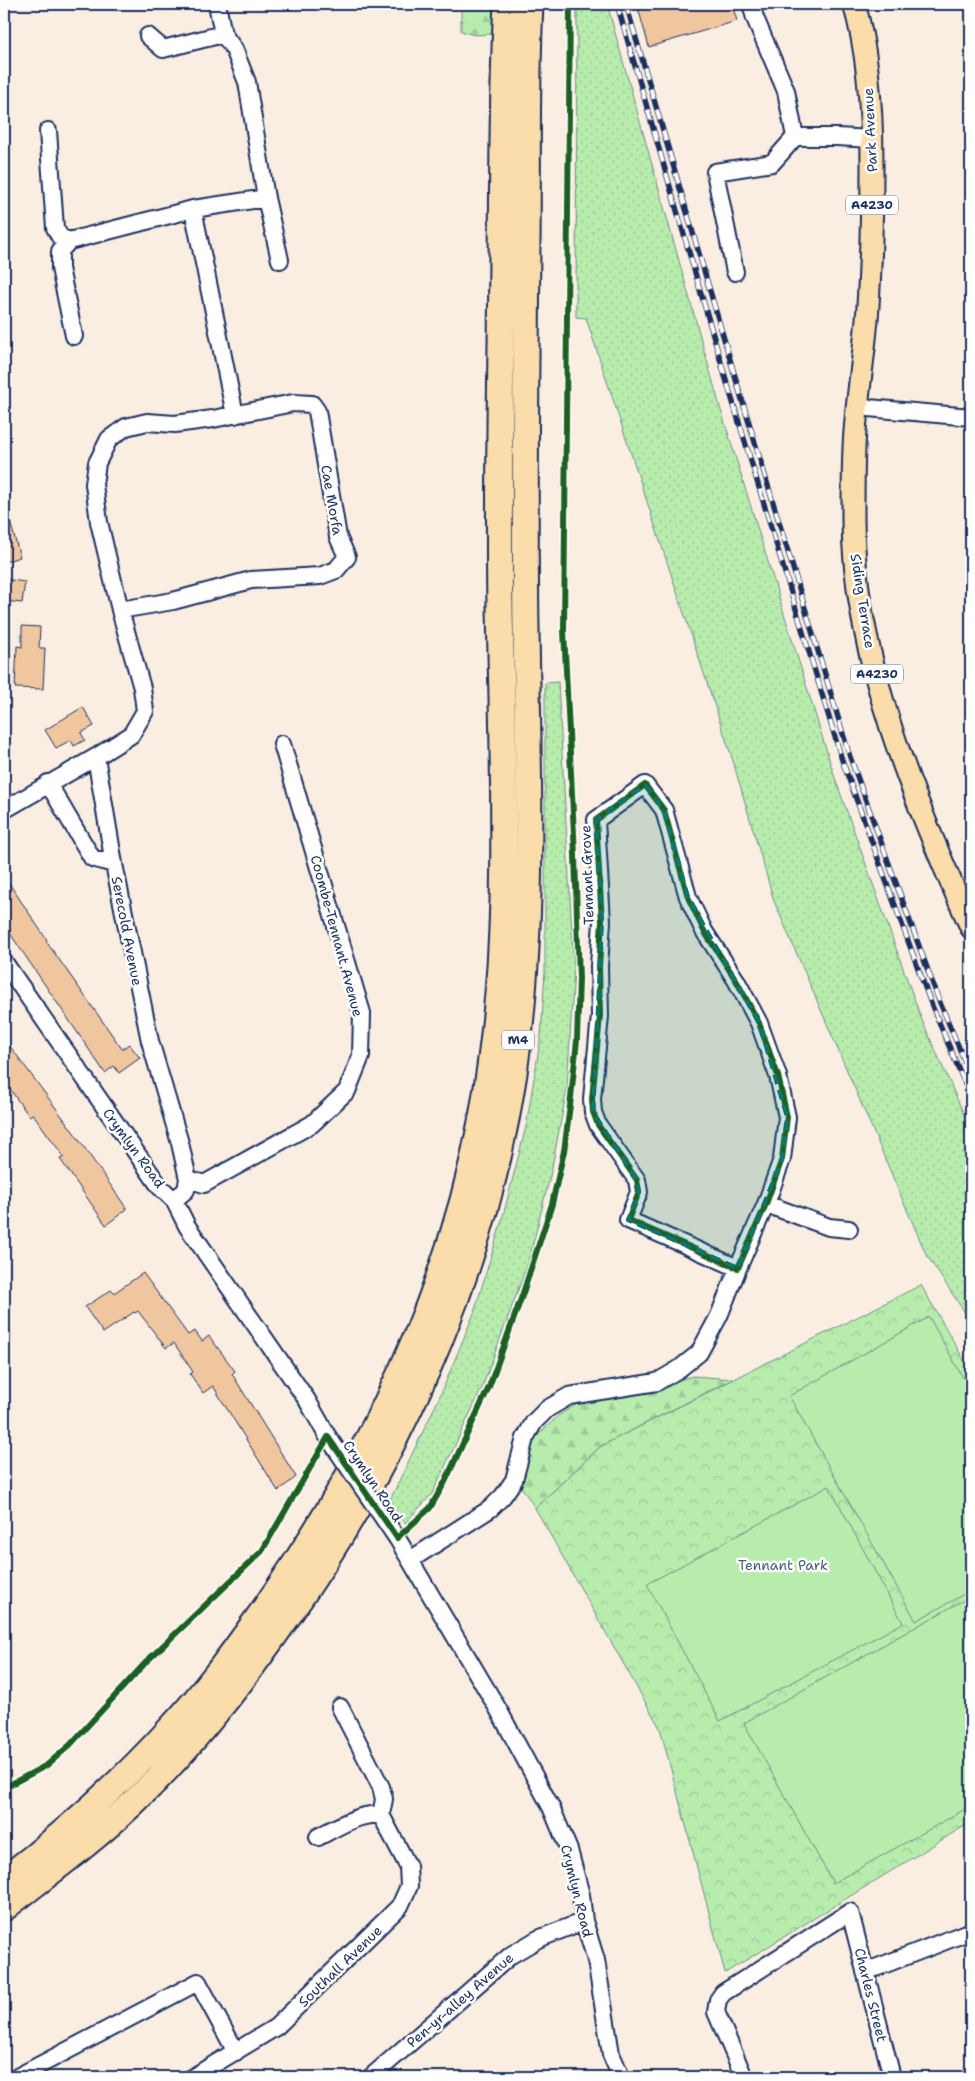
<svg xmlns="http://www.w3.org/2000/svg" width="975" height="2081" font-family="'Shantell Sans',sans-serif">
<style>
.grass{fill:url(#grass-dots);stroke:#698e86}
.forest{fill:url(#forest-firs);stroke:#698e86}
.park{fill:url(#park-crowns);stroke:#698e86}
.pitch{fill:#b7ecad;stroke:#698e86}
.building{fill:#f0c69f;stroke:#1b2f5e}
.lines{fill:none;stroke-linecap:round;stroke-linejoin:round}
.minor-casing{stroke:#1b2f5e;stroke-width:20}
.major-casing{stroke:#1b2f5e;stroke-width:25}
.highway-casing{stroke:#1b2f5e;stroke-width:29}
.minor{stroke:#fff;stroke-width:16}
.major{stroke:#faddab;stroke-width:21}
.highway{stroke:#faddab;stroke-width:25}
.rail-casing{stroke:#1b2f5e;stroke-width:5.5}
.rail{stroke:#fff;stroke-width:4;stroke-dasharray:11;stroke-linecap:butt}
.minor-bridge-casing{stroke:#1b2f5e;stroke-width:20;stroke-linecap:butt}
.minor-bridge{stroke:#fff;stroke-width:16}
.cycleway-casing{stroke:#fff;stroke-width:9}
.cycleway{stroke:#1b5e20;stroke-width:6}
.marked{fill:#0f766e;fill-opacity:0.2;stroke:#0f766e;stroke-width:4;stroke-dasharray:10 6;stroke-linejoin:round}
.labels{text-anchor:middle;stroke-width:5;stroke-linejoin:round;paint-order:stroke}
.shield{fill:#fff;stroke:#5f6d8e;stroke-width:1}
.shield-label{font-size:12px;font-weight:bold;fill:#1b2f5e}
.street-label{font-size:14px;fill:#1b2f5e;stroke:#fff}
.park-label{font-size:14px;fill:#425e72;stroke:#fff}
</style>
<defs>
<pattern id="grass-dots" width="8" height="8" patternUnits="userSpaceOnUse" patternTransform="scale(1.25)"><rect width="8" height="8" fill="#b7ecad"/><path d="M2 2h.1M6 6h.1" fill="none" stroke="#9dcb97" stroke-width="1.8" stroke-linecap="round"/></pattern>
<pattern id="forest-firs" width="22" height="20" patternUnits="userSpaceOnUse" patternTransform="scale(1.25)"><rect width="22" height="20" fill="#b7ecad"/><path d="M5 1l3.5 6h-7zM16 11l3.5 6h-7z" fill="#9dcb97"/></pattern>
<pattern id="park-crowns" width="20" height="18" patternUnits="userSpaceOnUse" patternTransform="scale(1.25)"><rect width="20" height="18" fill="#b7ecad"/><path d="M2 6a3 3 0 1 1 6 0M12 15a3 3 0 1 1 6 0" fill="none" stroke="#9dcb97"/></pattern>
</defs>
<rect width="100%" height="100%" fill="#faeee2"/>
<filter id="ink" filterUnits="userSpaceOnUse"><feTurbulence type="fractalNoise" baseFrequency=".02" numOctaves="2"/><feDisplacementMap in="SourceGraphic" scale="10" xChannelSelector="R" yChannelSelector="G"/><feConvolveMatrix kernelMatrix="1 2 1 2 8 2 1 2 1" color-interpolation-filters="sRGB"/></filter>
<g filter="url(#ink)">
<path class="grass" d="M577,4H607L720,407L835,778L921,1018L971,1130V1322L926,1254L774,901L732,758L586,318L576,317Z
M558,682L574,968L567,1089L551,1172L529,1260L482,1388L432,1494L405,1523L389,1502L440,1396L474,1313L502,1220L526,1127L541,1036L545,971V683Z"/>
<path class="forest" d="M461,4H493L492,34L474,35L461,31Z
M693,1376L733,1379L601,1446L535,1508L520,1485L527,1455L535,1438L559,1415L577,1404L653,1392L679,1380Z"/>
<path class="park" d="M921,1285L971,1372V1822L725,1973L660,1728L535,1508L601,1446Z"/>
<path class="pitch" d="M929,1317L971,1392V1590L916,1621L789,1396Z
M829,1486L903,1623L720,1721L647,1584Z
M971,1596V1806L833,1883L744,1723Z"/>
<path class="building" d="M637,4H732L737,21L649,47Z
M8,514L20,557L4,562V515Z
M4,579L25,582L22,603L4,601Z
M22,626L40,627L39,648H45L43,689L15,688L17,646L22,647Z
M83,707L94,726L81,733L85,740L74,746L71,740L56,748L45,730Z
M4,876L47,940L46,941L122,1049L129,1044L140,1058L119,1073L114,1066L105,1073L9,932L10,931L4,922Z
M4,1038L75,1134L127,1209L106,1225L60,1159L64,1157L33,1114L29,1116L4,1081Z
M143,1273L188,1335L195,1331L202,1341L209,1336L235,1371L232,1374L296,1477L278,1491L213,1386L203,1393L190,1374L193,1372L174,1343L166,1348L138,1311L135,1313L134,1312L103,1333L85,1307L111,1290L114,1293Z"/>
<g class="lines">
<defs>
<path id="minor" d="M217,4L223,34L234,49L247,82L266,198L280,260
M751,4L755,18L786,91L795,137H837L872,139
M148,36L163,49L223,34
M48,131L55,228L60,237L69,241L193,209L266,198
M193,209L235,415
M69,241L60,251V268L74,336
M735,272L715,172L772,163L795,137
M857,407L971,417
M96,757L131,735L145,711L142,688L120,610L99,522L94,484L97,463L109,439L126,427L147,422L175,424L213,419L293,403L312,404L317,411L338,537L347,557L336,570L320,576L251,580L173,601L120,610
M48,783L92,858L114,864
M645,785L664,810L688,897L704,931L736,980L759,1023L778,1076L787,1117L782,1159L766,1204L738,1268L628,1220L639,1192L637,1180L598,1125L593,1112L592,1099L600,1016L599,966L602,922L596,820Z
M4,810L96,757L114,864L150,1041L180,1143L188,1179L186,1190L174,1200
M4,962L160,1187L174,1200L187,1226L307,1400L328,1437
M188,1179L204,1184L312,1124L347,1091L361,1056L362,1013L282,744
M766,1204L829,1227L849,1229
M397,1538L498,1709L551,1807L569,1850L581,1895L584,1921L596,1960L611,2054L621,2077
M410,1560L490,1509L503,1496L514,1480L525,1438L534,1422L547,1409L569,1396L657,1382L679,1369L699,1353L719,1316L738,1268
M340,1707L381,1787L384,1799L381,1815
M318,1837C338,1827 358,1813 381,1815
M865,1972L971,1931
M17,2077L198,1982L236,2052
M193,2077L276,2027L400,1906L409,1886L408,1866L381,1815
M371,2077L511,1955L538,1939L584,1921
M744,2077L716,2012L718,2000L723,1993L850,1912L892,2077"/>
<path id="major" d="M854,4C869,54 872,111 872,164C872,211 871,259 868,306C865,353 856,400 854,448C853,471 853,495 853,519C853,655 915,804 971,927"/>
<path id="highway" d="M4,1880C64,1834 119,1785 170,1729C205,1692 235,1650 265,1608C368,1461 449,1295 482,1117C513,948 503,777 500,607C498,491 501,375 502,259C503,174 502,89 507,4
M4,1908C48,1874 93,1841 133,1803C191,1748 241,1684 286,1619C408,1445 495,1247 519,1035C534,900 528,764 526,629C524,500 526,372 527,243C528,164 526,83 530,4"/>
</defs>
<use href="#minor" class="minor-casing"/>
<use href="#major" class="major-casing"/>
<use href="#highway" class="highway-casing"/>
<use href="#minor" class="minor"/>
<use href="#major" class="major"/>
<use href="#highway" class="highway"/>
<defs>
<path id="rail" d="M617,4L725,376L842,760L930,1001L971,1098
M626,4L734,373L850,757L938,998L971,1076"/>
</defs>
<use href="#rail" class="rail-casing"/>
<use href="#rail" class="rail"/>
<defs>
<path id="minor-bridge" d="M328,1437L397,1538"/>
</defs>
<use href="#minor-bridge" class="minor-bridge-casing"/>
<use href="#minor-bridge" class="minor-bridge"/>
<defs>
<path id="cycleway" d="M645,785L664,810L688,897L704,931L736,980L759,1023L778,1076L787,1117L782,1159L766,1204L738,1268L628,1220L639,1192L637,1180L598,1125L593,1112L592,1099L600,1016L599,966L602,922L596,820Z
M4,1788L47,1765L70,1745L148,1660L262,1551L328,1437L397,1538L430,1508L445,1482L489,1387L523,1293L552,1204L564,1151L571,1098L577,1040L579,979L575,855L564,630L570,4"/>
</defs>
<use href="#cycleway" class="cycleway-casing"/>
<use href="#cycleway" class="cycleway"/>
</g>
</g>
<path class="marked" d="M645,785L664,810L688,897L759,1023L787,1117L782,1159L738,1268L628,1220L639,1192L637,1180L593,1112L602,922L596,820Z"/>
<g class="labels">
<g class="shield">
<rect x="846" y="195.5" width="52" height="19" rx="4"/>
<rect x="851" y="664.5" width="52" height="19" rx="4"/>
<rect x="502" y="1030.5" width="32" height="19" rx="4"/>
</g>
<g class="shield-label">
<text x="872" y="209">A4230</text>
<text x="877" y="678">A4230</text>
<text x="518" y="1044">M4</text>
</g>
<g class="street-label">
<text transform="translate(870 130) rotate(-93)" y="5">Park Avenue</text>
<text transform="translate(332 500) rotate(80)" y="5">Cae Morfa</text>
<text transform="translate(863 601) rotate(81)" y="5">Siding Terrace</text>
<text transform="translate(587 875) rotate(-92)" y="5">Tennant Grove</text>
<text transform="translate(127 931) rotate(79)" y="5">Serecold Avenue</text>
<text transform="translate(337 936) rotate(75)" y="5">Coombe-Tennant Avenue</text>
<text transform="translate(134 1148) rotate(54)" y="5">Crymlyn Road</text>
<text transform="translate(373 1481) rotate(56)" y="5">Crymlyn Road</text>
<text transform="translate(577 1891) rotate(76)" y="5">Crymlyn Road</text>
<text transform="translate(340 1966) rotate(-44)" y="5">Southall Avenue</text>
<text transform="translate(871 1995) rotate(76)" y="5">Charles Street</text>
<text transform="translate(460 2000) rotate(-41)" y="5">Pen-yr-alley Avenue</text>
</g>
<g class="park-label">
<text x="783" y="1570">Tennant Park</text>
</g>
</g>
<rect width="975" height="2081" fill="none" stroke="#fff" stroke-width="20"/>
<rect x="10" y="10" width="955" height="2061" fill="none" stroke="#1b2f5e" stroke-width="2" filter="url(#ink)"/>
</svg>
